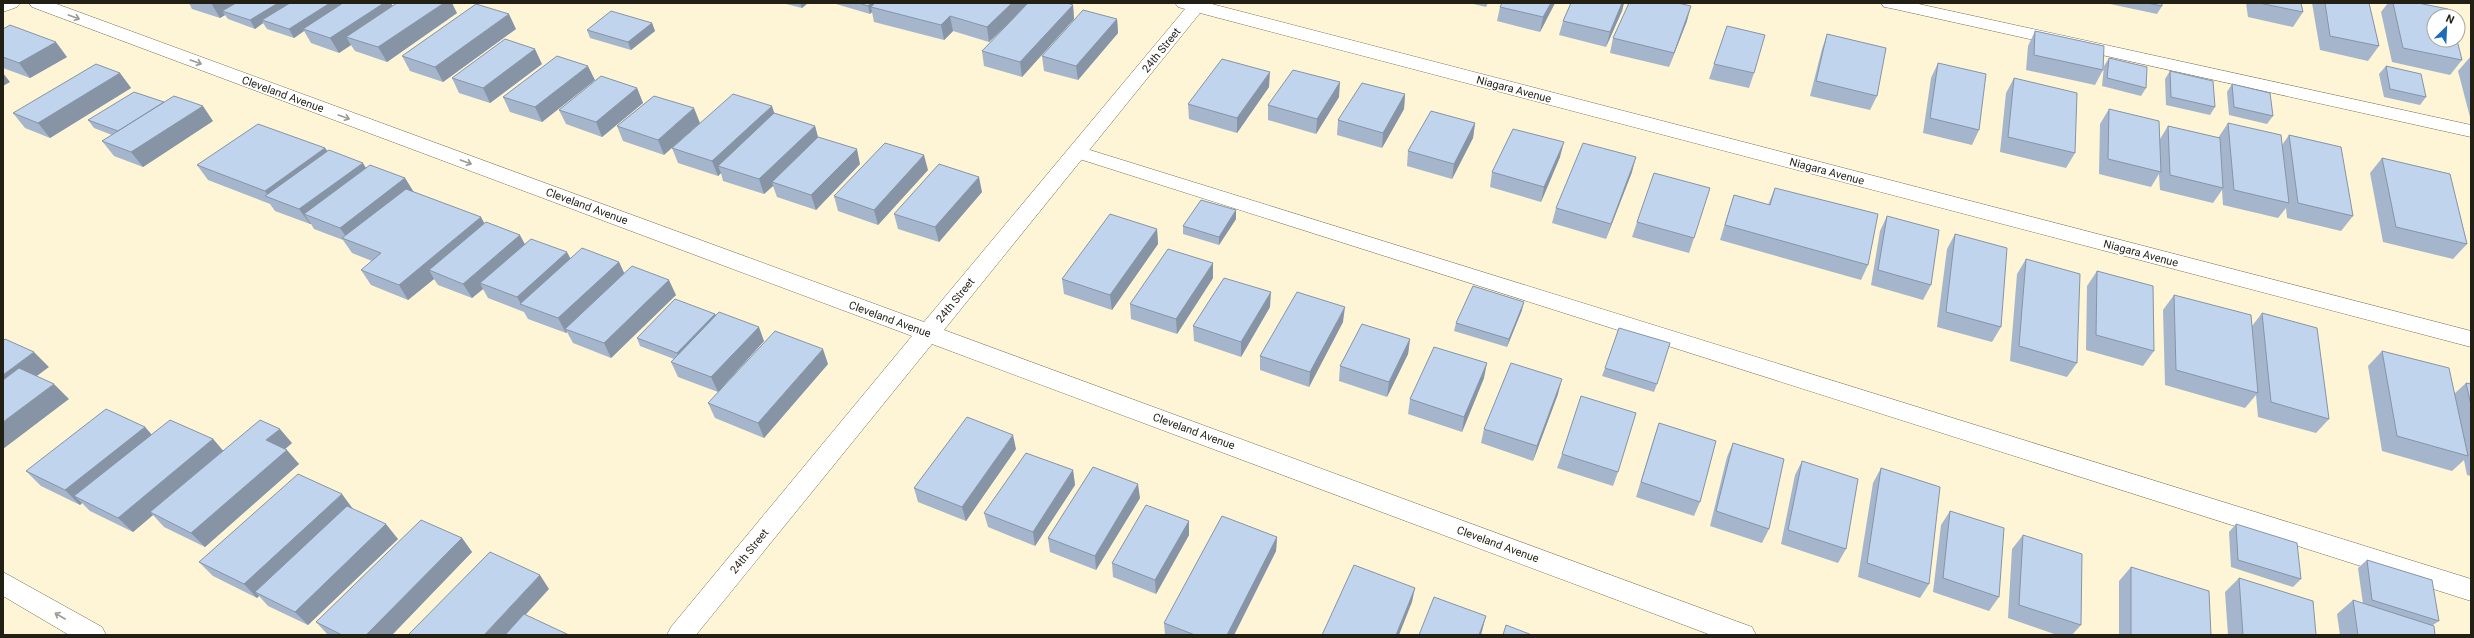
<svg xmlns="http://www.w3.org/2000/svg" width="2474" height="638" font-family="Roboto,sans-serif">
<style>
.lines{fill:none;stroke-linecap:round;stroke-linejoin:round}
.service-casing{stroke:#746c51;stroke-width:1}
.minor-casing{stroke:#746c51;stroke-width:1}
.service{fill:#fff;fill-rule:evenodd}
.minor{fill:#fff;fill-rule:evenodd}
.wall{fill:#a5b6cc}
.shaded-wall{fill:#8694a6}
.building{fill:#c0d4ed;stroke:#8694a6}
.oneway{stroke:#9c9a95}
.labels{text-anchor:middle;stroke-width:3.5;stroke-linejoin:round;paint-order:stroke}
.street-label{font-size:11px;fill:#221f14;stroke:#fff}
</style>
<rect width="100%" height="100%" fill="#fdf5d6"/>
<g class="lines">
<defs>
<path id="service" d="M1881,3H1914L2471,125V137L1890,8L1884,7Z
M1077,146L2471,579V601L1070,156L1067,152L1070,148Z"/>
<path id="minor" d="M3,3H20L17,7L3,12Z
M29,3H54L924,322L1185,9L1178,7L1175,3H1208L2471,331V347L1200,13L944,330L1752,627L1756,635H1711L932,344L696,635H667L671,627L912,336L32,7Z
M3,572L102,627L106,635H69L3,596Z"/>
</defs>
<use href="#service" class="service-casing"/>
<use href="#minor" class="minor-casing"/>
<use href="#service" class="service"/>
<use href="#minor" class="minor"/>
</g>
<path class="wall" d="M189,3H340L341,4L343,3H391L393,6L457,13L387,62L355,51L351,45L339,53L311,43L304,31L294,38L267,29L263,23L255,29L228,19L225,15L220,18L192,9Z
M782,3H808L802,8Z
M835,3H1027V5H1073L1074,19L1022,77L984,66L982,51L1013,19L989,42L953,31L944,40L874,22L872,12L870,14L836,4Z
M1469,3H1488L1486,7Z
M1502,3H1555L1540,32L1497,21L1500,7Z
M1571,3H1624L1622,11L1606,47L1559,35L1563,21Z
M2110,3H2162V6L2157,14L2110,4Z
M2246,3H2301L2303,12L2293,27L2248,17Z
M2312,3H2369L2379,46L2368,61L2320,50Z
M2388,3H2418L2462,60L2450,75L2392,62L2381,12Z
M1117,19L1118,33L1078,80L1044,71L1042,56Z
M1687,21L1669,67L1610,53L1613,38Z
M652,23L655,31L631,50L590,38L587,30Z
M3,29L67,57L30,78L3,68Z
M516,29L443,82L410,71L402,56Z
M2035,31L2103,70L2095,85L2026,70L2028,46Z
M1827,34L1877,96L1870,110L1810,96L1822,49Z
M2471,56V121L2458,71Z
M2109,58L2146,88L2141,96L2102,86L2104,66Z
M1938,63L1979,130L1972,145L1923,133L1931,78Z
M542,64L490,103L459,93L452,78Z
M1714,64L1754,73L1749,88L1709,79Z
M2386,66L2426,97L2420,105L2384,97L2379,74Z
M2170,71L2215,107L2210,115L2166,105L2165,79Z
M120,73L131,88L50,138L25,128L13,113Z
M2014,78L2075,153L2066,168L2000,152L2006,93Z
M595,80L542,122L510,112L503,97Z
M2232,84L2273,116L2267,124L2229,115L2227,92Z
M1269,87L1237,133L1189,119L1188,104Z
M637,88L643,103L602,137L566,124L559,110Z
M1405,94L1404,109L1382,148L1337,135L1338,120Z
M654,96L664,155L623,141L617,126Z
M1339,97L1316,134L1268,120V105Z
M2109,109L2160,139L2168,126L2218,138L2228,123L2282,145L2289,135L2353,216L2341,231L2287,218L2286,208L2278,218L2223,205L2222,190L2213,203L2160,190L2159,174L2151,187L2099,174L2100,124Z
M774,113L815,126L818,137L860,164L816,210L777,197L773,186L764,194L723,181L721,173L718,176L678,163L672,148Z
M88,120L213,121L143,167L114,156L102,141L112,135L94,128Z
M1475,123L1473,138L1452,179L1407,166L1408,151Z
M325,148L328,151L366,168L405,178L414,192L485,224L525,244L571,258L619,262L624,273L676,295L611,358L573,343L567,332L566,333L528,319L524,312L488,298L483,289L472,298L438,285L434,279L408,300L371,285L361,270L372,261L352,253L343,240L314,229L311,224H310L275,211L270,204L208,180L197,165Z
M1560,157L1541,202L1490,187L1492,172Z
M2382,158L2467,244L2453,259L2383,242L2370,173Z
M928,170L878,225L838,211L834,196Z
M1632,172L1606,239L1552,223L1556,208Z
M1775,188L1868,265L1861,280L1720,240L1729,210L1734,195L1768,205Z
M982,192L939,242L898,229L894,214Z
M1887,216L1931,285L1923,300L1871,285L1880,231Z
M1236,219L1219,245L1183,234V226Z
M1637,222L1694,238L1689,253L1632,237Z
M1157,229L1158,244L1112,310L1064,294L1062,279Z
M1955,234L2001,327L1992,342L1937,327L1947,249Z
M2026,259L2077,363L2067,377L2010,361L2017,274Z
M2097,271L2154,351L2143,366L2086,350L2087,286Z
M1213,278L1177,334L1131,319L1130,304Z
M2174,295L2252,326L2262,313L2329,419L2316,433L2258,417L2256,395L2245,408L2165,385L2163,310Z
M1270,307L1241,357L1194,341L1193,326Z
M1522,310L1507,347L1454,331L1456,323Z
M715,314L716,315L764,341L718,392L678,377L671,362L674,359L640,346L637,338Z
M1343,322L1309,387L1260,370V356Z
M1410,339L1408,354L1387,397L1339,381L1340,366Z
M2382,351L2454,394L2466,383L2471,384V476L2467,475L2464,460L2452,471L2382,451L2368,366Z
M828,364L764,438L715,418L708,403Z
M1605,368L1657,384L1654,392L1602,376Z
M1484,378L1462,432L1408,414L1410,399Z
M1558,394L1533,461L1481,443L1484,429Z
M1659,423L1700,502L1694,516L1636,497L1654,438Z
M145,427L152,435L213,439L223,451L292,443L285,449L299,464L205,547L164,527L153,515L133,532L90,511L82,503L80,505L41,486L26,471Z
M1733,443L1769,529L1762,543L1710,526L1727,457Z
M1016,449L966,521L918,502L914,488Z
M1562,454L1618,472L1613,486L1557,468Z
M1802,461L1846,549L1838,563L1781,544L1795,475Z
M1881,468L1929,584L1920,598L1858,577L1873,483Z
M1073,470L1075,485L1035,546L988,527L984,513Z
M1140,498L1096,570L1050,552L1048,538Z
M353,509L398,539L308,625L268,606L259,596L257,598L213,576L199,562Z
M1950,511L1999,597L1989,611L1933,592L1941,525Z
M1189,521V535L1156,594L1113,577L1112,563Z
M2236,524L2301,579L2293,587L2231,567L2229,532Z
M2023,535L2081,625L2072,635H2057L2008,618L2012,549Z
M1277,537L1276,551L1234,635H1165L1164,623Z
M462,538L472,552L392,635H328L316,622Z
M2367,560L2439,621L2433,625L2435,635H2340L2337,614L2353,600L2363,604L2358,568Z
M2131,567L2211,635H2119V581Z
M2239,578L2316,635H2228L2225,592Z"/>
<path class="shaded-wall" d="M211,3H245L222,11L225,15L220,18Z
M278,3H296L262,20L263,23L255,29L250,20Z
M330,3H340L342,6L303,29L304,31L294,38L289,29Z
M384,3H391L397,14L346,37L351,45L339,53L330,38Z
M444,3H452L457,13L387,62L378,47Z
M800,3H808L802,8Z
M871,3H882L871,7L872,12L870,14L868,6Z
M1012,3H1027V5L989,42L987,27Z
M1551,3H1555L1540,32L1543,17Z
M1622,3H1624L1622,11L1606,47L1610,32Z
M1073,5L1074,19L1022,77L1020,62Z
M1691,6L1687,21L1669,67L1674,53Z
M509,14L516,29L443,82L435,67Z
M950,16L953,31L944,40L941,25Z
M1117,19L1118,33L1078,80L1076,66Z
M652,23L655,31L631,50L628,42Z
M56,42L67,57L30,78L19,63Z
M535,49L542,64L490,103L483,88Z
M588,66L595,80L542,122L535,107Z
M1270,72L1269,87L1237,133V118Z
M3,73L10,82L3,86Z
M120,73L131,88L50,138L38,123Z
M1340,82L1339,97L1316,134L1317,119Z
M637,88L643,103L602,137L596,122Z
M1405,94L1404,109L1382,148L1383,133Z
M203,106L213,121L143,167L131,152Z
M772,106L777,121L718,166L721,173L718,176L712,161Z
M694,108L700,123L664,155L658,140Z
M1475,123L1473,138L1452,179L1454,164Z
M815,126L819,141L772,182L773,186L764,194L759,179Z
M1564,142L1560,157L1541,202L1544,187Z
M325,148L335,163L270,198L265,191Z
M857,149L860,164L816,210L811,195Z
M924,155L928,170L878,225L874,210Z
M1636,157L1632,172L1606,239L1611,224Z
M363,163L372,178L304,214L311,224H310L299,209Z
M979,177L982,192L939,242L935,227Z
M405,178L414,193L349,241L340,228Z
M1236,210V219L1219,245V237Z
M481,217L489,232L429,270L434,279L408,300L399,285Z
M1157,229L1158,244L1112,310L1110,295Z
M520,235L528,250L480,283L483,289L472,298L463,284Z
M567,252L575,267L521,304L517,297Z
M619,262L626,277L565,329L567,332L566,333L558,318Z
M1213,263V278L1177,334L1176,319Z
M669,280L676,295L611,358L604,343Z
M1271,292L1270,307L1241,357V342Z
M1524,302L1522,310L1507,347L1509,339Z
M1345,307L1343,322L1309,387L1310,372Z
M715,314L719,322L681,361L677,353Z
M759,327L764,341L718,392L711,377Z
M1410,339L1408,354L1387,397L1389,382Z
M823,349L828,364L764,438L758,423Z
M34,352L49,367L3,401V375Z
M1487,363L1484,378L1462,432L1464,417Z
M1562,379L1558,394L1533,461L1537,446Z
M54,384L69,399L3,449V422Z
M145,427L158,442L74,496L82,503L80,505L65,490Z
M280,429L292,443L278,455L266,440Z
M1013,435L1016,449L966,521L962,507Z
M213,439L226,454L150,512L153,515L133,532L118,518Z
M287,450L299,464L205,547L191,533Z
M1073,470L1075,485L1035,546L1033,532Z
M1138,484L1140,498L1096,570L1095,556Z
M342,494L353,509L261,595L255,592L259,596L257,598L244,584Z
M1189,521V535L1156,594L1155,580Z
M386,524L398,539L308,625L295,612Z
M1277,537L1276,551L1234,635H1227Z
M462,538L472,552L392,635H366Z
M540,575L549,589L507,635H484Z
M1415,588L1412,602L1399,635H1396Z
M1486,616L1481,635H1479Z"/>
<path class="building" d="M236,3H278L250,20L222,11Z
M290,3H330L289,29L262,20Z
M343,3H384L330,38L303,29Z
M397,3H444L378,47L346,37Z
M859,3H871L868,6Z
M875,3H1012L987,27L950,16L941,25L871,7Z
M1028,3H1067L1073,5L1020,62L982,51Z
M1502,3H1551L1543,17L1500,7Z
M1571,3H1622L1610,32L1563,21Z
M1629,3H1678L1691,6L1674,53L1613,38Z
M2147,3H2162V6Z
M2259,3H2301L2303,12Z
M2325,3H2369L2379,46L2330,36Z
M2393,3H2418L2448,9L2450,16H2434V40H2457L2462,60L2403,48Z
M476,4L509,14L435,67L402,56Z
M1083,10L1117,19L1076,66L1042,56Z
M611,11L652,23L628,42L587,30Z
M10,25L56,42L19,63L3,57V29Z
M1727,26L1765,35L1754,73L1714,64Z
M2035,31L2104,46L2103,70L2034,55Z
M1827,34L1886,48L1877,96L1816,81Z
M505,39L535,49L483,88L452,78Z
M557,56L588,66L535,107L503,97Z
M2109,58L2147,67L2146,88L2107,78Z
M1222,59L1270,72L1237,118L1188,104Z
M1938,63L1986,74L1979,130L1930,118Z
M96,64L120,73L38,123L13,113Z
M2386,66L2421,74L2426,97L2390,89Z
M1293,70L1340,82L1317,119L1268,105Z
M2170,71L2213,81L2215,107L2171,97Z
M601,76L637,88L596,122L559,110Z
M2014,78L2077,93L2075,153L2008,137Z
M1362,83L1405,94L1383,133L1338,120Z
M2232,84L2270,93L2273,116L2234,107Z
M134,92L164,102L118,131L88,120Z
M733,94L772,106L712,161L672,148Z
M174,96L203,106L131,152L102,141Z
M654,96L694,108L658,140L617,126Z
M2109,109L2159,121L2161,172L2108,159Z
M1431,111L1475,123L1454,164L1408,151Z
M774,113L815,126L759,179L718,166Z
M2228,123L2281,135L2289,203L2234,190Z
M258,124L325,148L265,191L197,165Z
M2168,126L2220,138L2223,188L2170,175Z
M1513,129L1564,142L1544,187L1492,172Z
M2289,135L2341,147L2353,216L2298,203Z
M818,137L857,149L811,195L772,182Z
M885,143L924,155L874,210L834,196Z
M1583,143L1636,157L1611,224L1556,208Z
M329,150L363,163L299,209L265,196Z
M2382,158L2450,174L2467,244L2396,227Z
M939,164L979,177L935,227L894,214Z
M370,165L405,178L340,228L304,214Z
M1654,173L1710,188L1694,238L1637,222Z
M1775,188L1878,214L1868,265L1725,225L1734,195L1770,205Z
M406,189L481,217L399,285L361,270L381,253L342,238Z
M1201,200L1236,210L1219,237L1183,226Z
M1110,214L1157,229L1110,295L1062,279Z
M1887,216L1939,230L1931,285L1878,270Z
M486,222L520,235L463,284L429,270Z
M1955,234L2007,248L2001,327L1946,312Z
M531,239L567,252L517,297L480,283Z
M582,248L619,262L558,318L520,304Z
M1168,249L1213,263L1176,319L1130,304Z
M2026,259L2080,274L2077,363L2019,346Z
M632,266L669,280L604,343L565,329Z
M2097,271L2153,286L2154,351L2096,335Z
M1224,278L1271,292L1241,342L1193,326Z
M1473,286L1524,302L1509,339L1456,323Z
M1297,292L1345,307L1310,372L1260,356Z
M2174,295L2251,315L2258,393L2176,370Z
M675,299L715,314L677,353L637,338Z
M719,312L759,327L711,377L671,362Z
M2262,313L2317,328L2329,419L2271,402Z
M1362,324L1410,339L1389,382L1340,366Z
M1619,328L1670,343L1657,384L1605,368Z
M775,331L823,349L758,423L708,403Z
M5,339L34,352L3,375V341Z
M1434,347L1487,363L1464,417L1410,399Z
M2382,351L2449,368L2468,456L2397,436Z
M1511,363L1562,379L1537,446L1484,429Z
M19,368L54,384L3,422V380Z
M2466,383L2471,384V405Z
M1581,396L1636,413L1618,472L1562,454Z
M106,409L145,427L65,490L26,471Z
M967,417L1013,435L962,507L914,488Z
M170,420L213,439L118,518L74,496Z
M260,420L280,429L266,440L287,450L191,533L150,512Z
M1659,423L1716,441L1700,502L1641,482Z
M1733,443L1784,459L1769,529L1716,511Z
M1026,453L1073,470L1033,532L984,513Z
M1802,461L1858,479L1846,549L1788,530Z
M1093,467L1138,484L1095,556L1048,538Z
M1881,468L1940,487L1929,584L1867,563Z
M298,474L342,494L244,584L199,562Z
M1146,505L1189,521L1155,580L1112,563Z
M347,506L386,524L295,612L255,592Z
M1950,511L2004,528L1999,597L1943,578Z
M1222,516L1277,537L1227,635H1195L1164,623Z
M421,520L462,538L366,635H342L316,622Z
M2236,524L2297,543L2301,579L2238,560Z
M2023,535L2082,554L2081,625L2019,605Z
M490,552L540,575L484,635H408Z
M2367,560L2432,580L2439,621L2372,600Z
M1354,565L1415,588L1396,635H1322Z
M2131,567L2209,591L2211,635H2131Z
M2239,578L2313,601L2316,635H2243Z
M1434,597L1486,616L1479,635H1419Z
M2353,600L2434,626L2435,635H2358Z
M524,614L569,635H505Z
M1506,625L1532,635H1503Z"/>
<defs><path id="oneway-shaft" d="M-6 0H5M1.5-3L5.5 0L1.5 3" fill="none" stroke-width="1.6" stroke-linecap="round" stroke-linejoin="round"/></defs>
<g class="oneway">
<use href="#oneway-shaft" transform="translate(74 17) rotate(20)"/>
<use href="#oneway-shaft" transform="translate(196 62) rotate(20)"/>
<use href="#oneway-shaft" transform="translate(344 117) rotate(20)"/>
<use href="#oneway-shaft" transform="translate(466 162) rotate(20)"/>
<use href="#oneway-shaft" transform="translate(60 616) rotate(-150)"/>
</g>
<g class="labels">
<g class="street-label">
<text transform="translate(1161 50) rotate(-51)" y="4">24th Street</text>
<text transform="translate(1514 89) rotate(15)" y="4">Niagara Avenue</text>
<text transform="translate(283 94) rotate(20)" y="4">Cleveland Avenue</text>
<text transform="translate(1827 171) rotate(15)" y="4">Niagara Avenue</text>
<text transform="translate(587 206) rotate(20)" y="4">Cleveland Avenue</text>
<text transform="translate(2141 253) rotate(15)" y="4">Niagara Avenue</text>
<text transform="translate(955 300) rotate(-51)" y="4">24th Street</text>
<text transform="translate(890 319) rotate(20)" y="4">Cleveland Avenue</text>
<text transform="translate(1194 431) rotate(20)" y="4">Cleveland Avenue</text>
<text transform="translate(1498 544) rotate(20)" y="4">Cleveland Avenue</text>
<text transform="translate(749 551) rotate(-51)" y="4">24th Street</text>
</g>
</g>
<rect width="2474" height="638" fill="none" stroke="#221f14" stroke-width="8"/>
<g transform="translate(2446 28) rotate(24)"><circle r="19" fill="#ffffff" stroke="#a7a5a1"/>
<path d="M0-3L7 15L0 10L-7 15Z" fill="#1d6cbb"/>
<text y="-6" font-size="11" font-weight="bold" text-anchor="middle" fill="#221f14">N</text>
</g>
</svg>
